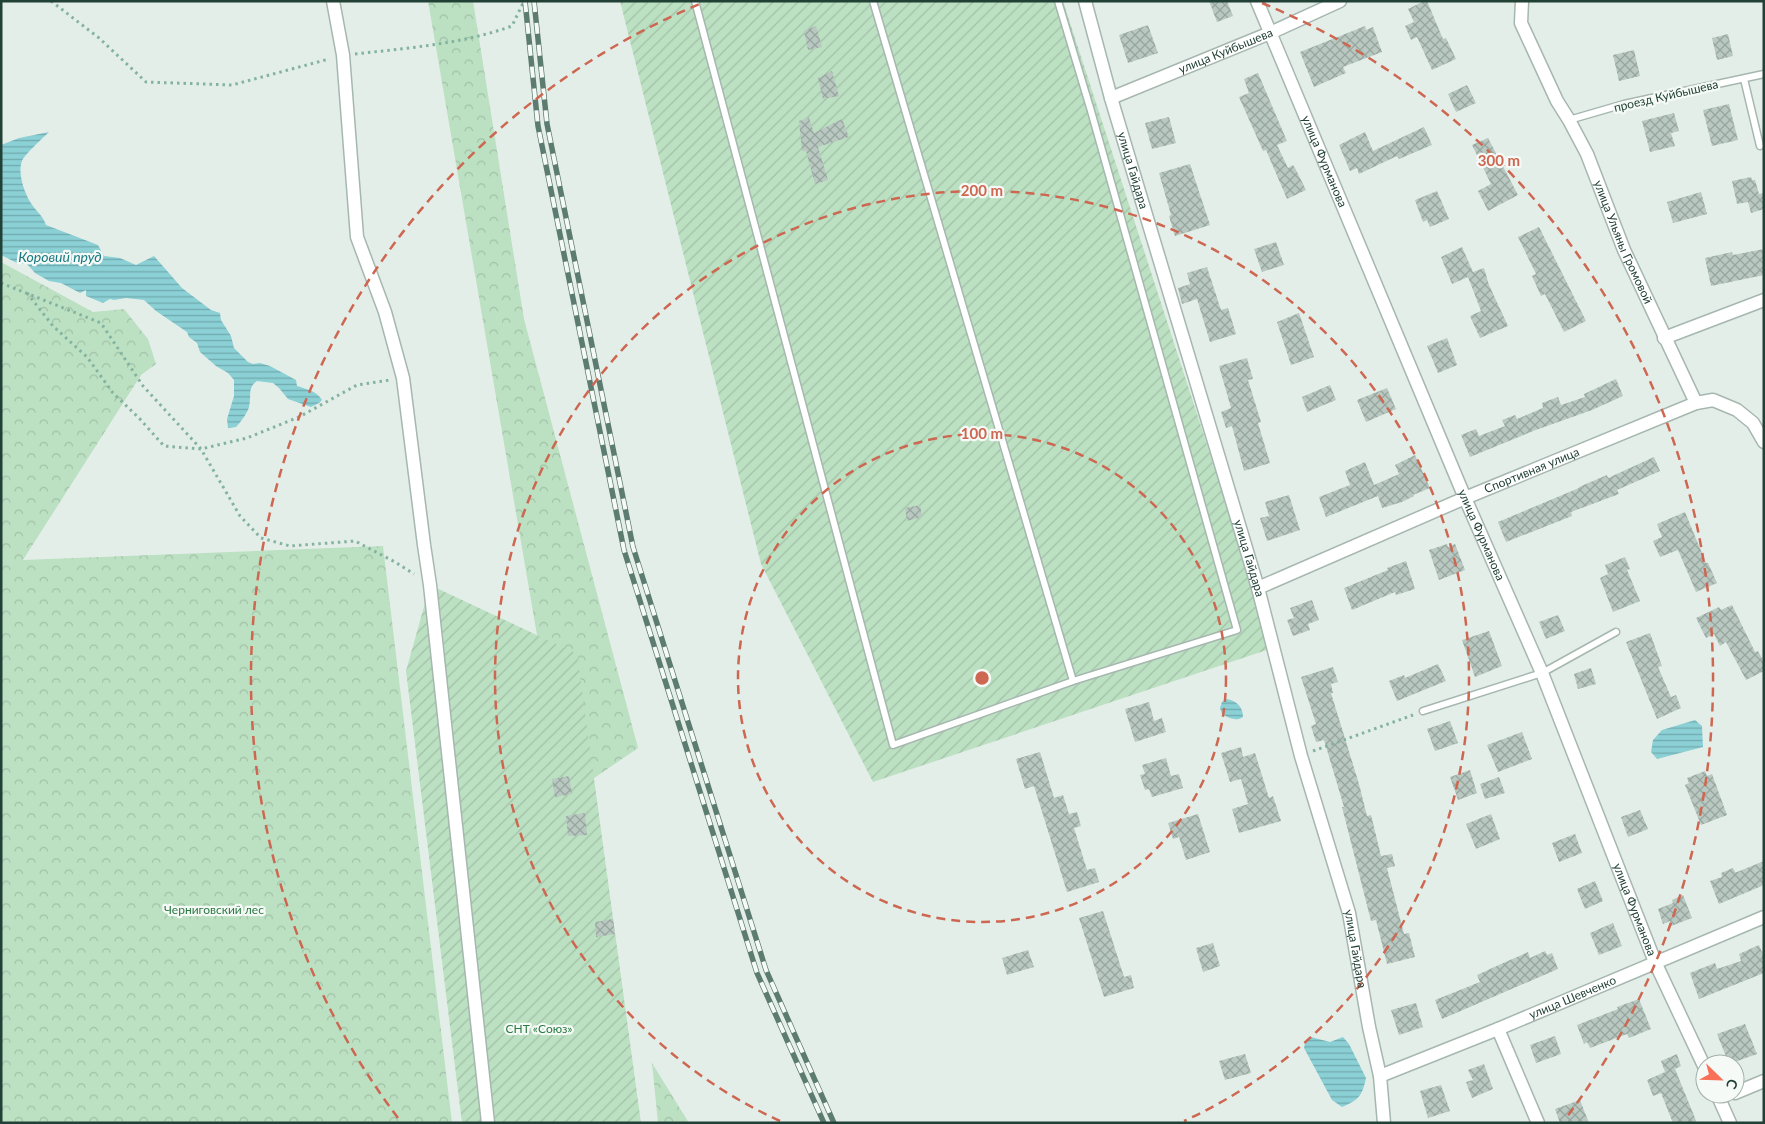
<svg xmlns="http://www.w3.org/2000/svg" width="1765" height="1124" font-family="Lato,sans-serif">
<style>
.forest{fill:url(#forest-crowns)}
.garden{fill:url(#garden-furrows)}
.water{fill:url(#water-rules)}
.building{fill:url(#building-cross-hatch)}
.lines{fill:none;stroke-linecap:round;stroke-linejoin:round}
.service-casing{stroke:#a6b7b0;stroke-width:9}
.minor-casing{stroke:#a6b7b0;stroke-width:15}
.path{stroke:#83b3a0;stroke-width:3;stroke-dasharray:2.5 4;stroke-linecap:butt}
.service{stroke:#fff;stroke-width:6}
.minor{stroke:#fff;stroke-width:12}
.rail-casing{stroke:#5d7c71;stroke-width:5.5}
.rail{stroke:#f5faf7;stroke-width:4;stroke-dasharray:11;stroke-linecap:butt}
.ring{fill:none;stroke:#cd6751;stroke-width:2.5;stroke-dasharray:9 6}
.labels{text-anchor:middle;stroke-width:4.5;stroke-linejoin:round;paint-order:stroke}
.street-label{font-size:12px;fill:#224136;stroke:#f5faf7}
.park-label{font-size:12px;fill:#2a7a42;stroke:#f5faf7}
.water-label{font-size:14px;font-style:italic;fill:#187880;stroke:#f5faf7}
.centre{fill:#cd6751;stroke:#f5faf7;stroke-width:2.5}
.ring-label{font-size:15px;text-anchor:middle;font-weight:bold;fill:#cd6751;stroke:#f5faf7;stroke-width:4.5;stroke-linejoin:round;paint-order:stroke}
</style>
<defs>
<pattern id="forest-crowns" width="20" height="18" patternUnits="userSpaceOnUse" patternTransform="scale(1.25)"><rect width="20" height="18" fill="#bce0c2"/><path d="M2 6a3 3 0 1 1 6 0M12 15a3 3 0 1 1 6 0" fill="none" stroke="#a1c1a7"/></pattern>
<pattern id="garden-furrows" width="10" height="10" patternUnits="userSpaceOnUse" patternTransform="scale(1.25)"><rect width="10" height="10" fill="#bce0c2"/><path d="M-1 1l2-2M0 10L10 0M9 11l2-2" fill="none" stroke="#a1c1a7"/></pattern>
<pattern id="water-rules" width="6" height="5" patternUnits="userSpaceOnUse" patternTransform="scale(1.25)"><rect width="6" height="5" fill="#8ad0d5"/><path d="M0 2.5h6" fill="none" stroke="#70aaae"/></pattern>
<pattern id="building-cross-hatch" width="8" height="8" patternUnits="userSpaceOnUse" patternTransform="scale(1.25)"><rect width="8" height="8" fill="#b9c9c1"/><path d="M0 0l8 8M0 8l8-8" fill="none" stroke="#96a59e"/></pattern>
</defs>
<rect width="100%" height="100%" fill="#e4eee9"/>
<path class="forest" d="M428,1H473L524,319L638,748L565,798Z
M1,262L93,312L124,309L148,339L156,364L141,375L23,560L383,546L452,1123H1Z
M652,1063L689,1123H658Z"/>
<path class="garden" d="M620,1H1063L1273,648L873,782L761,564Z
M430,585L577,654L641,1123H462L406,671Z"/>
<path class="water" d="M49,132C43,138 25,154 22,161C17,173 25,196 33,206C38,213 43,216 46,225L98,245L104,256L120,258L136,265L154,256L182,288L211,310L220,313L221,320L231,336L234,348L248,362L253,364L260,363L270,366L296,380L297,386C306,389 317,391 322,400L319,403L311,407L288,399L279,388L273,383L257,381C247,388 252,395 249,407C248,412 240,423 236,427L228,428L227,419L234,396V380L228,373L216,366L200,352L197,343L189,337L187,332L156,311L144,300L126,298L114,300L110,299L103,303L86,296V290L80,293L61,283L49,281L35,273L27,264L17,263L1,255V145L19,138Z
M1227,699C1237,701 1243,707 1243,717C1236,722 1229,718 1222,714L1220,708L1222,702Z
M1695,720L1702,726L1703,747L1657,759L1651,752L1653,740L1662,730Z
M1311,1037L1330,1042L1343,1037L1349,1044L1366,1078C1362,1096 1359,1100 1342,1107L1332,1100L1304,1048L1305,1043Z"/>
<path class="building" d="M1209,1H1227L1233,16L1217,22Z
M1424,1H1427L1443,39L1446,38L1456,59L1432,70L1417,37L1411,40L1405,26L1414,22L1408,9Z
M1148,25L1158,53L1128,63L1119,35Z
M816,26L822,47L808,50L804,31Z
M1365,26L1366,30L1373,27L1382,52L1343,67L1346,73L1314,87L1300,52Z
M1728,34L1733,56L1717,60L1712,38Z
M1634,50L1640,76L1619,81L1613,55Z
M832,71L839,96L823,99L818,78Z
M1258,73L1287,141L1277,145L1288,168L1293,165L1295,168L1306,190L1287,199L1266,150L1263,151L1239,97L1249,93L1244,79Z
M1467,85L1476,103L1456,112L1448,94Z
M1729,104L1738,140L1712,146L1703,110Z
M1674,113L1679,131L1671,133L1675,146L1650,152L1642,121Z
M1169,117L1176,143L1152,149L1145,123Z
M809,118L814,133L842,119L849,137L818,147L828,180L815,184L806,151H802L799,121Z
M1424,127L1432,145L1399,159L1397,156L1359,174L1357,168L1350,171L1339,145L1365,132L1373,151Z
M1488,138L1518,195L1488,211L1478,191L1491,184L1472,145Z
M1190,164L1210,225L1175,236L1169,216L1171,215L1159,173Z
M1751,177L1752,180H1755L1759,194L1764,193V209L1751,213L1748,202L1737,204L1732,181Z
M1437,191L1449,219L1430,227L1427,220L1423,222L1415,200Z
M1701,192L1707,214L1673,223L1667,202Z
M1539,227L1586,321L1564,332L1545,294L1541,296L1532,276L1536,274L1518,237Z
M1276,242L1284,265L1262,272L1254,249Z
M1462,247L1473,272L1484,268L1489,285L1508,326L1480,338L1470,316L1481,311L1468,277L1452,284L1441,257Z
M1764,249V275L1711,286L1705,258L1732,252L1733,255Z
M1207,267L1221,310L1228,308L1236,334L1210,342L1197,299L1182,304L1178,288L1190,284L1187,273Z
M1299,313L1314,357L1291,365L1277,322Z
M1447,338L1457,365L1438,373L1427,346Z
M1247,358L1253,379L1248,380L1261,422L1258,423L1270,463L1244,471L1232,426L1226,428L1221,412L1231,408L1219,366Z
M1616,379L1623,396L1592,410L1533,431L1470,457L1461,435L1476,429L1479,436L1505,426L1502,420L1515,415L1517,419L1543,408L1542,403L1558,397L1561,405L1585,397L1584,394Z
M1330,385L1336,400L1307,412L1302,397Z
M1387,388L1396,409L1366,422L1357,400Z
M1415,455L1430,488L1413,495L1414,496L1402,502L1382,508L1378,496L1326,517L1319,497L1350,485L1345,471L1365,462L1374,485L1399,474L1395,465Z
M1654,457L1660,471L1617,490L1619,494L1571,512L1572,516L1506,542L1498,522L1579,488V487L1607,475L1608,478Z
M1289,495L1300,530L1267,541L1260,518L1269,516L1265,502Z
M920,505L922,517L907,521L905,508Z
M1685,512L1706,563H1708L1717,583L1696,592L1678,550L1660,557L1653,541L1662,537L1657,524Z
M1447,544L1448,547L1455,544L1465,570L1439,580L1429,550Z
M1625,557L1630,569L1627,570L1640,601L1613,612L1600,578L1608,574L1605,565Z
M1406,561L1415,589L1396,595L1395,592L1352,610L1344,588L1388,570L1387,568Z
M1312,600L1319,620L1308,624L1310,630L1293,636L1287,620L1294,618L1290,608Z
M1732,605L1755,652L1758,651L1764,662V671L1746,680L1726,642L1720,646L1714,634L1706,638L1696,618L1719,607L1721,610Z
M1558,615L1565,631L1546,639L1539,622Z
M1489,631L1502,666L1475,677L1462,640Z
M1650,633L1662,666L1658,667L1671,697L1676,695L1681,708L1657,719L1626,642Z
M1438,664L1446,681L1397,701L1389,681L1404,675L1405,678Z
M1333,667L1338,682L1331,684L1333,693H1331L1359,784L1367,816L1371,815L1381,856L1392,854L1395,866L1387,868L1404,934L1409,933L1415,957L1387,964L1376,920L1371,921L1342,807H1344L1324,740L1316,742L1311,726L1316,724L1301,677Z
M1591,668L1596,684L1578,689L1574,674Z
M1149,702L1154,721L1162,718L1166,732L1135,742L1125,709Z
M1450,721L1458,743L1435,751L1427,729Z
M1522,732L1532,759L1498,772L1487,745Z
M1241,747L1243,757L1255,753L1269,798L1273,796L1281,821L1239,833L1232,809L1248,804L1241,779L1230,782L1221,753Z
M1040,752L1054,798L1063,795L1069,814L1077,812L1081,826L1074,828L1087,870L1095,868L1099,882L1067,892L1034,786L1025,789L1016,759Z
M1166,758L1171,776L1179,774L1183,788L1152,797L1149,789L1145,790L1140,775L1145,774L1142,765Z
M1470,770L1477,793L1458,800L1450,777Z
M1705,771L1707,776L1712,774L1727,815L1701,825L1685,785L1689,783L1687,778Z
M569,776L572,794L555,797L552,779Z
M1499,777L1505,793L1485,799L1480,784Z
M1640,810L1648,829L1628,837L1621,817Z
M585,813L587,835L568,836L566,816Z
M1198,814L1210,852L1186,860L1179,837L1173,839L1168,823Z
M1491,814L1500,839L1476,849L1466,824Z
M1575,834L1582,853L1559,862L1552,843Z
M1764,861V885L1719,904L1710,881L1722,877L1721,873L1733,868L1735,872H1737Z
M1595,881L1603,901L1585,909L1577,889Z
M1683,895L1692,918L1671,926L1670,921L1663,924L1658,909L1673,903L1672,900Z
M1103,911L1124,977L1131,975L1134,988L1104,997L1079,918Z
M613,919L615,934L596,937L595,922Z
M1613,923L1622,946L1599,955L1590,933Z
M1213,943L1220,966L1203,972L1196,948Z
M1759,945L1764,957V973L1699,999L1690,973L1715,963L1717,969L1741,961L1739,954Z
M1028,950L1034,967L1007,975L1002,958Z
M1545,951L1547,955L1552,953L1558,969L1442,1019L1435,1000L1480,982L1477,975L1501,964L1528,952L1530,958Z
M1639,999L1651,1029L1629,1038L1627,1034L1590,1048L1587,1042L1584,1044L1577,1025L1618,1009L1617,1007Z
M1416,1003L1423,1027L1399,1035L1391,1010Z
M1745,1024L1757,1054L1729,1064L1717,1034Z
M1555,1036L1561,1054L1536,1063L1530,1045Z
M1245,1054L1251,1073L1225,1080L1219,1061Z
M1677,1054L1681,1066L1675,1069L1697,1123H1673L1661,1093L1653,1096L1647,1080L1665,1072L1661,1061Z
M1484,1064L1493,1089L1472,1098L1466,1082L1473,1080L1468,1070Z
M1441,1085L1450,1111L1428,1118L1420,1091Z
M1580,1100L1589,1123H1560L1555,1109Z"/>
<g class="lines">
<defs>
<path id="service" d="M695,1L893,745L1073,681L1237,630L1091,111L1058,1
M873,1L1073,681
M1744,79L1760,146
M1569,120L1624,104L1764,74
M1423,711L1542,673L1616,632"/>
<g id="minor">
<path d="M333,1L343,55L357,237L385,312L403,378L424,545L430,585L488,1123"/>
<path id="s1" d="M1085,1L1111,98L1258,588L1301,756L1349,913L1369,1027L1380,1076L1384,1123"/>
<path id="s2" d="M1257,1L1465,498L1542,673L1655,962L1705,1068"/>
<path id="s3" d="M1522,1L1521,23L1557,101L1569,120L1587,154L1624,250L1696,403"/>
<path id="s4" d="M1111,98L1270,33L1340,1"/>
<path d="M1664,338L1764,300"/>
<path id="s5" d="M1258,588L1465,498L1696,403L1713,400L1737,410L1753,423L1764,442"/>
<path d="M1498,1029L1538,1123"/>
<path id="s6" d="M1380,1076L1498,1029L1764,917"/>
<path d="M1735,1093L1764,1081"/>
<path d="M1717,1094L1730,1123"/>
</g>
</defs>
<use href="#service" class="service-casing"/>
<use href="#minor" class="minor-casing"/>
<path class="path" d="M51,1L99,38L146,82L232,85L329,59
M355,54C408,48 462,44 512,26L524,1
M1,283L101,323L143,386L201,449L240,516L261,538L290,546L355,541L395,562L414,574
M27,293L53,326L87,357L113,393L139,418L164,446L201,449L247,438L299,417L357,385L390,380
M1313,751L1413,715"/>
<use href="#service" class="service"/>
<use href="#minor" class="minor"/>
<defs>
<path id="rail" d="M525,1L538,126L624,550L757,973L824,1123
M534,1L547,124L633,547L766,970L834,1123"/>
</defs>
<use href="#rail" class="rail-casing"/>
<use href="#rail" class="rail"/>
</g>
<g class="ring">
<circle cx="982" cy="678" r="244"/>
<path d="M780 1121A487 487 0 1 1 1184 1121"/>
<path d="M398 1118A731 731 0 0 1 702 3M1262 3A731 731 0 0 1 1566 1118"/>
</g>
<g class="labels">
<g class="street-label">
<text dy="4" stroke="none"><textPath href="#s4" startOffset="124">улица Куйбышева</textPath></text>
<text transform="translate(1666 96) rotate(-13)" y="4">проезд Куйбышева</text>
<text dy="4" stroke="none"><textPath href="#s2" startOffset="174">улица Фурманова</textPath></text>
<text dy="4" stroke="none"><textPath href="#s1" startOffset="176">улица Гайдара</textPath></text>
<text dy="4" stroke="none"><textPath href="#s3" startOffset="264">улица Ульяны Громовой</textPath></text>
<text dy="4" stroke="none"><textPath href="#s5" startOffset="298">Спортивная улица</textPath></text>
<text dy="4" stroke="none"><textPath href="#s2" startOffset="579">улица Фурманова</textPath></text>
<text dy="4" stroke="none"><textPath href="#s1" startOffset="581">улица Гайдара</textPath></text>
<text dy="4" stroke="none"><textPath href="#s2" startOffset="984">улица Фурманова</textPath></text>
<text dy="4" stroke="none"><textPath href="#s1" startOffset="986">улица Гайдара</textPath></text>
<text dy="4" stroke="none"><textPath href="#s6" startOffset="208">улица Шевченко</textPath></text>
</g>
<g class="park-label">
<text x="214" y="914">Черниговский лес</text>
<text x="539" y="1033">СНТ «Союз»</text>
</g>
<g class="water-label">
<text x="60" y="262">Коровий пруд</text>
</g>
</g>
<circle cx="982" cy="678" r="8" class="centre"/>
<g class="ring-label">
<text x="1499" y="166">300 m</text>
<text x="982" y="196">200 m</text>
<text x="982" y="439">100 m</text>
</g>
<rect width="1765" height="1124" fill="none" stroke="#224136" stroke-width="5"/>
<g transform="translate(1720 1079) rotate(113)"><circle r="24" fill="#f5faf7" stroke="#a1b0aa"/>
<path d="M0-4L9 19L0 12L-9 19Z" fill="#f87058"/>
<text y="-8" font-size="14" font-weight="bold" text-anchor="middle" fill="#224136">С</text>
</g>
</svg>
